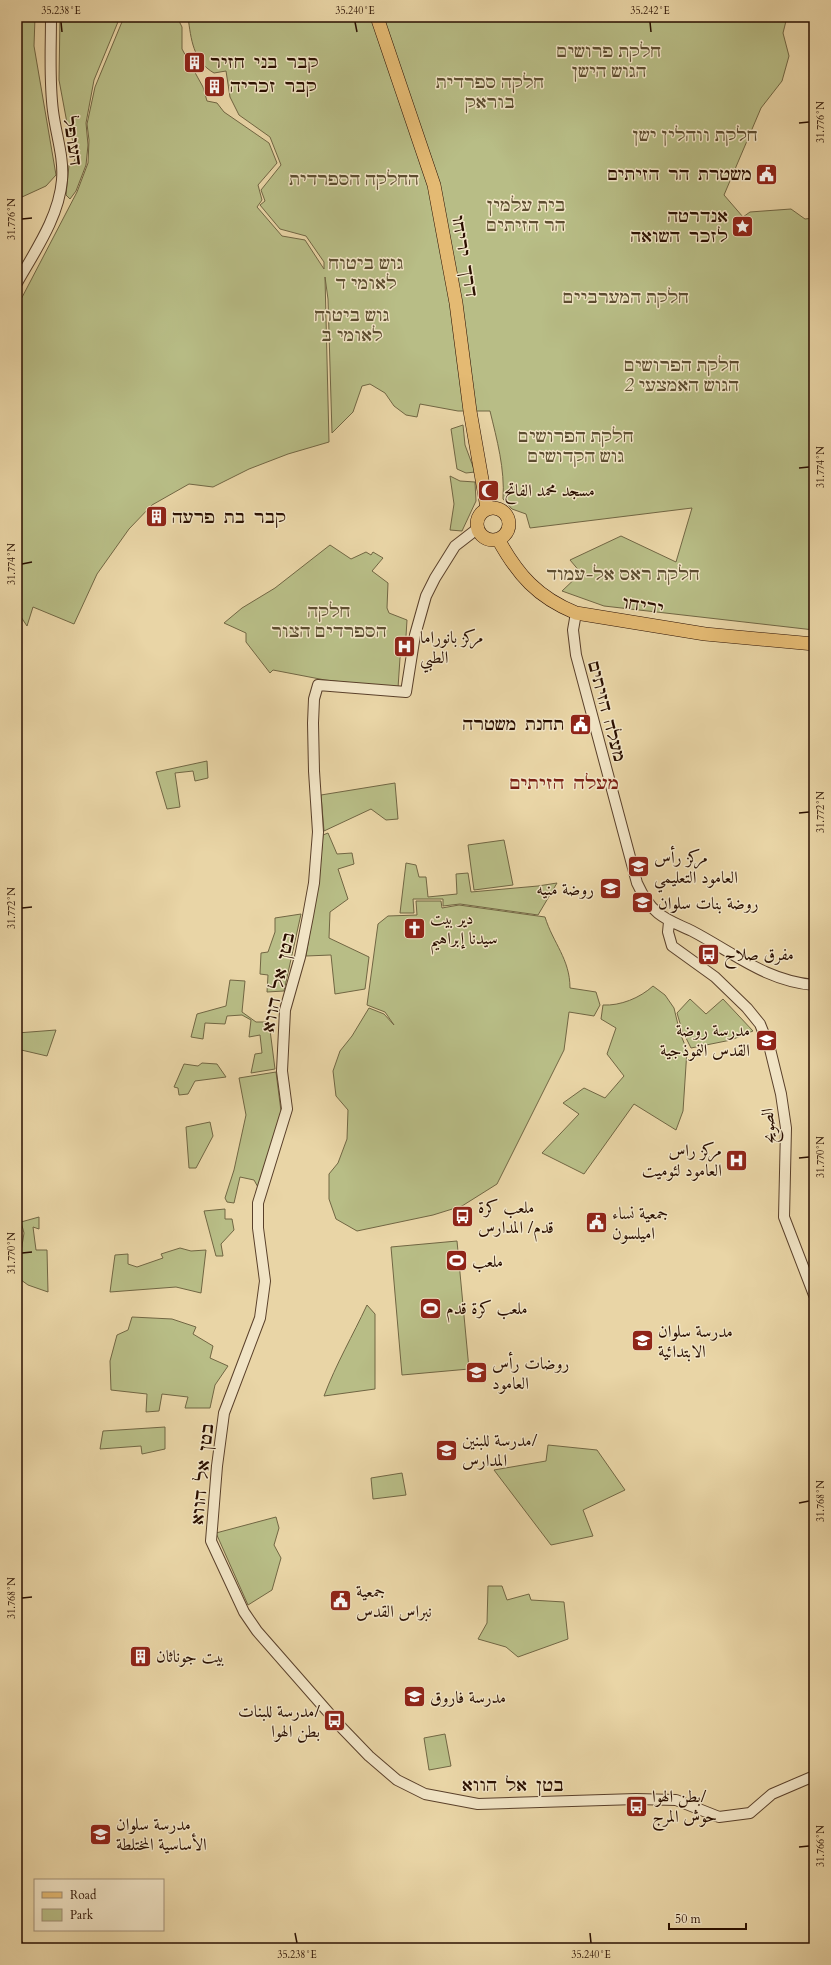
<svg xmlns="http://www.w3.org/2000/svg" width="831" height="1965" font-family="Cardo,Amiri,'Frank Ruhl Libre',serif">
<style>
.green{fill:#b8bd86;stroke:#716643}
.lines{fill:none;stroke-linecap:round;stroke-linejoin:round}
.minor-casing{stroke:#5a402a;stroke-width:12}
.major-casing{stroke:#2a0f00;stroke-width:14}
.minor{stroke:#f1e4c5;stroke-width:10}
.major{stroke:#e4ba73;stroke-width:13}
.ticks{fill:none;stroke:#2a0f00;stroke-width:1.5}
.labels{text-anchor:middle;stroke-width:3;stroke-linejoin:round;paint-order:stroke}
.park-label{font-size:17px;font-style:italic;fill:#5c4c2f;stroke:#f1e4c5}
.poi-label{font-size:17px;fill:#2a0f00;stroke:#f1e4c5;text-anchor:start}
.street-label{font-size:17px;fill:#2a0f00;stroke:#f1e4c5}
.neighbourhood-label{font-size:18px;fill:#7a1f14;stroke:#f1e4c5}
.neatline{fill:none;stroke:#2a0f00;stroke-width:1.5}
.ticks-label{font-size:10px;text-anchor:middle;fill:#2a0f00}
</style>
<rect width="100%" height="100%" fill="#e9d5a6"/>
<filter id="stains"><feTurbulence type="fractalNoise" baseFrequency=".005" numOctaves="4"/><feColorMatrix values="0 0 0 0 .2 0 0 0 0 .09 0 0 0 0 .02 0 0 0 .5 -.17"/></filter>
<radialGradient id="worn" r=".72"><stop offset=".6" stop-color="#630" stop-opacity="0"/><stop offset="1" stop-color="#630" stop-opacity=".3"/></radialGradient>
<path class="green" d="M17,17H35L34,46L56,175L46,186L22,197L17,178Z
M60,17H120L94,80L86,123L88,145L86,165L76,191L70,199L66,195L69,165L73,164L77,154L67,123L59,80Z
M124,17H177L182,27V49L203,87L207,101L217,103L224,112L269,143L277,163L258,185L262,200L257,207L282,236L305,240L324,269V262L306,236L280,229L260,205L265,201L261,190L281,165L270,137L239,115L230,97L226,71L214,73C193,61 191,39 188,17H787L783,33L789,56L782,81L761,108L724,195L743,217L750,212L791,209L805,219L814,218V630L604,606L562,591L581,573L570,560L621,536L676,562L692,508L530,528L526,514L512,509L503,499C505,469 497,440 490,411H458L420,404L417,417L406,415L394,406L385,393L370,384L362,386L353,412L332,433L328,299L325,277L329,442L288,454L249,469L213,487L189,484L152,505L129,529L97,574L74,624L33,607L27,626L17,611V307L77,192L88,163L89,140L87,124L95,87Z
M463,425L465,445L475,472L466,473L457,469L451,429Z
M450,476L460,481L475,482L476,501L462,531L450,530L454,504Z
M330,545L351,559L366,552L371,555L373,552L383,558L372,571L388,583L387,608L389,613L407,620L406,636L400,658L398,688L325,680L273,670L270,673L246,642V633L224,623L242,608L275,588Z
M207,761L208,778L195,781L193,771L175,773L180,807L167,809L156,772Z
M395,783L398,819L386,820L371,809L324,831L321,795Z
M328,833L337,854L352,853L354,864L338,869L348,899L330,912L329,938L369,957L365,989L335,994L331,955L306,956L320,868L323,835Z
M504,840L513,885L474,890L468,845Z
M406,863L416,865L419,877H426L428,897L457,894L456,874L468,873L471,892L538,886L557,883L538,915L460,904L443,906V899H413L414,913H400Z
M416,901H441L442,908L459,905L545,917C553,943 570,959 570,988L596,992L600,1005L594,1016L569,1012L564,1050L497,1184L462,1206L433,1215L357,1231L336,1219L329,1199V1174L338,1163L347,1139L348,1110L336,1096L333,1071L340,1051L352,1036L369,1008L384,1014L394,1025L385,1012L367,1005L378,924L388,916L417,915Z
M301,914L284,991L267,992L268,975L260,974L261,953L268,952L275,932V918Z
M230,980L245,981L242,1012L256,1022H269L275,1069L251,1073L255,1054L262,1053L260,1035L249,1037L251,1020L242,1015L227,1016L225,1024L205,1023L203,1039L191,1037L197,1014L226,1006Z
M653,986L665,995L674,1008L680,1033L687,1050L683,1111L676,1130L634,1104L584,1174L542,1153L579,1114L563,1103L584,1088L605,1098L624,1076L607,1054L616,1028L601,1019L603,1005C620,1006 640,998 653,986Z
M690,999L706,1014L723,999L753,1031L731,1040L691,1048L682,1030L677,1013Z
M56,1030L47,1056L17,1049V1033Z
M202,1063L217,1064L226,1077L195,1081L188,1094L179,1095L178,1088L174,1087L184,1064L198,1066Z
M276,1072L281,1111L259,1189L254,1180L240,1177L234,1203L227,1202L225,1198L234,1170L246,1115L239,1078Z
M210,1122L213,1136L196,1168H189L186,1127Z
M225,1209V1219H232L234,1230L221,1244L223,1256H216L204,1211Z
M39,1217V1229L33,1227L36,1250H47L48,1292L28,1285L17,1277L24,1233L21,1222Z
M457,1241L469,1369L402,1375L391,1247Z
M180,1248L191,1251L206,1250L201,1293L176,1287L110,1292L115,1255L128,1254V1264L137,1267L163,1258L161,1254Z
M367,1305L375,1314V1389L324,1396C336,1364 353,1335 367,1305Z
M132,1317L172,1319L196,1327L193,1334L213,1346L210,1358L228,1366L215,1385L210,1408H185L188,1397L162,1394L159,1411L146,1412L147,1394L111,1390L110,1361L117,1335L128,1330Z
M165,1427V1449L142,1454L141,1446L100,1449L103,1431Z
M548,1445L597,1450L625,1490L583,1510L593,1536L551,1545L494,1470L546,1461Z
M402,1473L406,1495L373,1499L371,1478Z
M276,1517L279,1528L274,1545L281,1558L272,1590L248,1605L216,1533Z
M488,1586H502L507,1600L529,1594L531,1600L564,1602L568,1639L518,1657L506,1647L478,1639L487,1623Z
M445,1734L451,1766L429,1770L424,1738Z"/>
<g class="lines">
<defs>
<path id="minor" d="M17,283C35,251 59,217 62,180C64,157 56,135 53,111C49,80 51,48 51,17
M477,529L455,546L435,578L426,596L415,635L406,692L318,685L314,699L313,723L314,771L318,832L314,883L308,916L300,957L285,1010L282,1071L287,1109L258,1203V1228L265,1281L260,1318L224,1413L217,1466L211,1541L244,1612L257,1631L342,1728L369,1756L397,1780L425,1794L478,1804L636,1799L676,1800L719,1817L750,1813L772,1794L814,1776
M576,613L573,630L576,655L637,883C642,894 648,905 658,913C669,922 680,925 692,931C734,953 766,981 814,985
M669,922L668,932L672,946L715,977L747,1008L760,1024L770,1049L781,1094L786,1128L784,1217L814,1295
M17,1944L19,1948"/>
<path id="major" d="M377,17L434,185L456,303L470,411L487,508
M477 524a16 16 0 1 1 32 0a16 16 0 1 1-32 0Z
M498,539C518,575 537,597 576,613L705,634L814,644"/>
</defs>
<use href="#minor" class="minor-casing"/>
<use href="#major" class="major-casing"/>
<use href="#minor" class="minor"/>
<use href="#major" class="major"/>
</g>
<path class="ticks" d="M61,22L62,32M355,22L357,32M650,22L651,32M799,123L809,122M22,219L32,218M799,468L809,467M22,564L32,562M799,813L809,812M22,908L32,907M799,1158L809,1157M22,1253L32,1252M799,1503L809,1501M22,1598L32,1597M799,1847L809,1846M295,1933L297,1943M590,1933L591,1943"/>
<defs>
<symbol id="building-square" viewBox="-11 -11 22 22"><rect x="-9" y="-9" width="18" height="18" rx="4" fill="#8f2418" stroke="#f1e4c5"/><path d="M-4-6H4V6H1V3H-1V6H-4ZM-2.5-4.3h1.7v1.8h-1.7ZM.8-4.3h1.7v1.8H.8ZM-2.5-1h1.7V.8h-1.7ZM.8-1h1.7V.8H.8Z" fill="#fff"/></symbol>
<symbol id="civic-square" viewBox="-11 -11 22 22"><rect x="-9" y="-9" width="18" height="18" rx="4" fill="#8f2418" stroke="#f1e4c5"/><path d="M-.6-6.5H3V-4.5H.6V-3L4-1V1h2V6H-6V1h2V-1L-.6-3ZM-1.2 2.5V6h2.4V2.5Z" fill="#fff"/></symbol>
<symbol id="sight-square" viewBox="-11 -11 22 22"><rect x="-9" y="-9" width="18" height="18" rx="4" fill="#8f2418" stroke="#f1e4c5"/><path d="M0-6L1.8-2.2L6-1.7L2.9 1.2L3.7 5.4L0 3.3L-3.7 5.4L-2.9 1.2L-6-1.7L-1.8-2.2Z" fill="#fff"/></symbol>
<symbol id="mosque-square" viewBox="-11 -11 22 22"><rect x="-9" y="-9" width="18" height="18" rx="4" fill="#8f2418" stroke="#f1e4c5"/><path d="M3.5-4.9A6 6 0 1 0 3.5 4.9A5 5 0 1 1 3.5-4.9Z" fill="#fff"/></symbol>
<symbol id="hospital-square" viewBox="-11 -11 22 22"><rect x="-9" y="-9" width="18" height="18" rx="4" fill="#8f2418" stroke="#f1e4c5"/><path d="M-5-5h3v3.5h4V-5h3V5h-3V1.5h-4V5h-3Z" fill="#fff"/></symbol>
<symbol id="university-square" viewBox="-11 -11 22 22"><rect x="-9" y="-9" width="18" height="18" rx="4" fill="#8f2418" stroke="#f1e4c5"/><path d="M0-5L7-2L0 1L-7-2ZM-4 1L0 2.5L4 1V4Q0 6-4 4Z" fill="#fff"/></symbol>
<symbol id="school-square" viewBox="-11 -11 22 22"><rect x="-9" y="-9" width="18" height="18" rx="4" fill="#8f2418" stroke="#f1e4c5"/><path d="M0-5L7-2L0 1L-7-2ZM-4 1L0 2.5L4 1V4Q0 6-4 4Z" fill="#fff"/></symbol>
<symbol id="church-square" viewBox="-11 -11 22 22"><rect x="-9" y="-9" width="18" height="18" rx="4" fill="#8f2418" stroke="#f1e4c5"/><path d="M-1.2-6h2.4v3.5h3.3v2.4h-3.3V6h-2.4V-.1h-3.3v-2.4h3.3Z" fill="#fff"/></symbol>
<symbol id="bus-square" viewBox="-11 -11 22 22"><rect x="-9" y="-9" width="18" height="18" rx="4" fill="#8f2418" stroke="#f1e4c5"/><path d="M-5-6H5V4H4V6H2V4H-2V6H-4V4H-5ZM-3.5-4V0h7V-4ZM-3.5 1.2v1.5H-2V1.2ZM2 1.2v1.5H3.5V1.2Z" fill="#fff"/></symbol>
<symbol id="stadium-square" viewBox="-11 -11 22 22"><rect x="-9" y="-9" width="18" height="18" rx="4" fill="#8f2418" stroke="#f1e4c5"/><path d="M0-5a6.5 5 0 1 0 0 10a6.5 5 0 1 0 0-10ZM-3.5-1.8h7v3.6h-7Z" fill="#fff"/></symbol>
</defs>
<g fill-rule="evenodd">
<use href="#building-square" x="182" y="50" width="25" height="25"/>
<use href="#building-square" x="202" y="74" width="25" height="25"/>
<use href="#civic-square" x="754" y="162" width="25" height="25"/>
<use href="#sight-square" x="730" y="214" width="25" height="25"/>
<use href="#mosque-square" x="476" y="478" width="25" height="25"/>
<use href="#building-square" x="144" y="504" width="25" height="25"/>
<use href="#hospital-square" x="392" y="634" width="25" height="25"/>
<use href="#civic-square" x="568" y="712" width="25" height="25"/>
<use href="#university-square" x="626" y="854" width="25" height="25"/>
<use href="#school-square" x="598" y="876" width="25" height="25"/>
<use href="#school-square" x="630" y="890" width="25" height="25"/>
<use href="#church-square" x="402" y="916" width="25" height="25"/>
<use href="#bus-square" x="696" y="942" width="25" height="25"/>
<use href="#school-square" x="754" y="1028" width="25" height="25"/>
<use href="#hospital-square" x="724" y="1148" width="25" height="25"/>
<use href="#bus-square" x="450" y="1204" width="25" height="25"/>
<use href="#civic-square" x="584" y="1210" width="25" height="25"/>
<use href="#stadium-square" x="444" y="1248" width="25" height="25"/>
<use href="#stadium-square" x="418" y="1296" width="25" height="25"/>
<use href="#school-square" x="630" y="1328" width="25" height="25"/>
<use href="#school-square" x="464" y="1360" width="25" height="25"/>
<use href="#school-square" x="434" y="1438" width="25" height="25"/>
<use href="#civic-square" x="328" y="1588" width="25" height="25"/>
<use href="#building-square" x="128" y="1644" width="25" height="25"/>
<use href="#school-square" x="402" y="1684" width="25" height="25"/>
<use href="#bus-square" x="322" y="1708" width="25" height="25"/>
<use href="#bus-square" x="624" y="1794" width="25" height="25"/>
<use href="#school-square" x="88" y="1822" width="25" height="25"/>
</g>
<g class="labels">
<g class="park-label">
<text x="609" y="57">חלקת פרושים<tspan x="609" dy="20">הגוש הישן</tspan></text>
<text x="490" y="88">חלקה ספרדית<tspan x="490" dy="20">בוראק</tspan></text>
<text x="695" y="141">חלקת ווהלין ישן</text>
<text x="354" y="185">החלקה הספרדית</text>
<text x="526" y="211">בית עלמין<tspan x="526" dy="20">הר הזיתים</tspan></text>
<text x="366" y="269">גוש ביטוח<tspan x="366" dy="20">לאומי ד</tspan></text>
<text x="626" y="303">חלקת המערביים</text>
<text x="352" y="321">גוש ביטוח<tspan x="352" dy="20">לאומי ב</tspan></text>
<text x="682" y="371">חלקת הפרושים<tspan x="682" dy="20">הגוש האמצעי 2</tspan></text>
<text x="576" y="442">חלקת הפרושים<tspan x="576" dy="20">גוש הקדושים</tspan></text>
<text x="623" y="580">חלקת ראס אל-עמוד</text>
<text x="329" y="617">חלקה<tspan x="329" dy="20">הספרדים הצור</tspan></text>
</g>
<g class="poi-label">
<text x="210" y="68">קבר בני חזיר</text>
<text x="230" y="92">קבר זכריה</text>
<text x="752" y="180" text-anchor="end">משטרת הר הזיתים</text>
<text x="728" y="222" text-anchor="end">אנדרטה<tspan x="728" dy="20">לזכר השואה</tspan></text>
<text x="504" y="496">مسجد محمد الفاتح</text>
<text x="172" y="523">קבר בת פרעה</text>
<text x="420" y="643">مركز بانوراما<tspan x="420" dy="20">الطبي</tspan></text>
<text x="564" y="730" text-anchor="end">תחנת משטרה</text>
<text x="654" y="863">مركز رأس<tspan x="654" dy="20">العامود التعليمي</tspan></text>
<text x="594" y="895" text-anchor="end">روضة منيه</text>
<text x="658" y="909">روضة بنات سلوان</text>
<text x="430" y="924">دير بيت<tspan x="430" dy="20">سيدنا إبراهيم</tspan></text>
<text x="724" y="960">مفرق صلاح</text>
<text x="750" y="1036" text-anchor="end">مدرسة روضة<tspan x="750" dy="20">القدس النموذجية</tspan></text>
<text x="722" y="1156" text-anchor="end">مركز راس<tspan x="722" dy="20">العامود لئوميت</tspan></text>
<text x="478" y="1213">ملعب كرة<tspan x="478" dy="20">قدم/ المدارس</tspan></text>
<text x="612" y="1219">جمعية نساء<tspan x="612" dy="20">اميلسون</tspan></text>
<text x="472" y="1267">ملعب</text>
<text x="446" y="1314">ملعب كرة قدم</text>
<text x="658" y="1337">مدرسة سلوان<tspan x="658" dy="20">الابتدائية</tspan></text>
<text x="492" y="1369">روضات رأس<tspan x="492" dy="20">العامود</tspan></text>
<text x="462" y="1446">مدرسة للبنين/<tspan x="462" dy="20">المدارس</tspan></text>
<text x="356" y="1597">جمعية<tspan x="356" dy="20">نبراس القدس</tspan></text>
<text x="156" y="1662">بيت جوناثان</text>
<text x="430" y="1703">مدرسة فاروق</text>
<text x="320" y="1717" text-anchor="end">مدرسة للبنات/<tspan x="320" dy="20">بطن الهوا</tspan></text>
<text x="652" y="1802">بطن الهوا/<tspan x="652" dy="20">حوش المرج</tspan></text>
<text x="116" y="1830">مدرسة سلوان<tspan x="116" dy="20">الأساسية المختلطة</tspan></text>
</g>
<g class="street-label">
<text transform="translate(73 141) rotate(82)" y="6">העופל</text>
<text transform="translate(465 256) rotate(80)" y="6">דרך יריחו</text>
<text transform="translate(643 605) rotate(9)" y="6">יריחו</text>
<text transform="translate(607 711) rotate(75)" y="6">מעלה הזיתים</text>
<text transform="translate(278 982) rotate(-78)" y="6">בטן אל הווא</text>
<text transform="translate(768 1126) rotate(-94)" y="6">الصويح</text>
<text transform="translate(202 1474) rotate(-84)" y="6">בטן אל הווא</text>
<text x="513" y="1791">בטן אל הווא</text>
</g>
<g class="neighbourhood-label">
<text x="564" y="789">מעלה הזיתים</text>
</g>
</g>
<rect width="831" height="1965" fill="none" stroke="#e9d5a6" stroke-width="44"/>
<rect x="34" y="1879" width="130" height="52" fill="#f1e4c5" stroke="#a18f76"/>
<rect x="42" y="1892" width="20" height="6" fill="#e4ba73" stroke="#a18f76"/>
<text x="70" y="1899" font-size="12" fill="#2a0f00">Road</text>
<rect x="42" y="1909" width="20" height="12" fill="#b8bd86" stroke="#a18f76"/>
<text x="70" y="1919" font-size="12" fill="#2a0f00">Park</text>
<path d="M669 1923v6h77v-6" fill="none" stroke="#2a0f00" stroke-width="2"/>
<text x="675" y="1923" font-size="12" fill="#2a0f00" stroke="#f1e4c5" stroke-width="3" paint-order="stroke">50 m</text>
<rect x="22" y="22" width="787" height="1921" class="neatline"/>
<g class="ticks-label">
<text x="61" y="14">35.238°E</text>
<text x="355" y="14">35.240°E</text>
<text x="650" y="14">35.242°E</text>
<text transform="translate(820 122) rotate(-90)" y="4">31.776°N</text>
<text transform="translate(11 219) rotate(-90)" y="4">31.776°N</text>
<text transform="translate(820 467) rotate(-90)" y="4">31.774°N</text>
<text transform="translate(11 564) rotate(-90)" y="4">31.774°N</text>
<text transform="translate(820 812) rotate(-90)" y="4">31.772°N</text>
<text transform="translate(11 908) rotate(-90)" y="4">31.772°N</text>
<text transform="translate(820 1157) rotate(-90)" y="4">31.770°N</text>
<text transform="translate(11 1253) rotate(-90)" y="4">31.770°N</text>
<text transform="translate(820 1501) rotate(-90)" y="4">31.768°N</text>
<text transform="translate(11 1598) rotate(-90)" y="4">31.768°N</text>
<text transform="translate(820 1846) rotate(-90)" y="4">31.766°N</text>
<text x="297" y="1958">35.238°E</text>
<text x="591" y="1958">35.240°E</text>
</g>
<rect width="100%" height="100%" filter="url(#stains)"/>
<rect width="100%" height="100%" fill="url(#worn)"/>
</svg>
